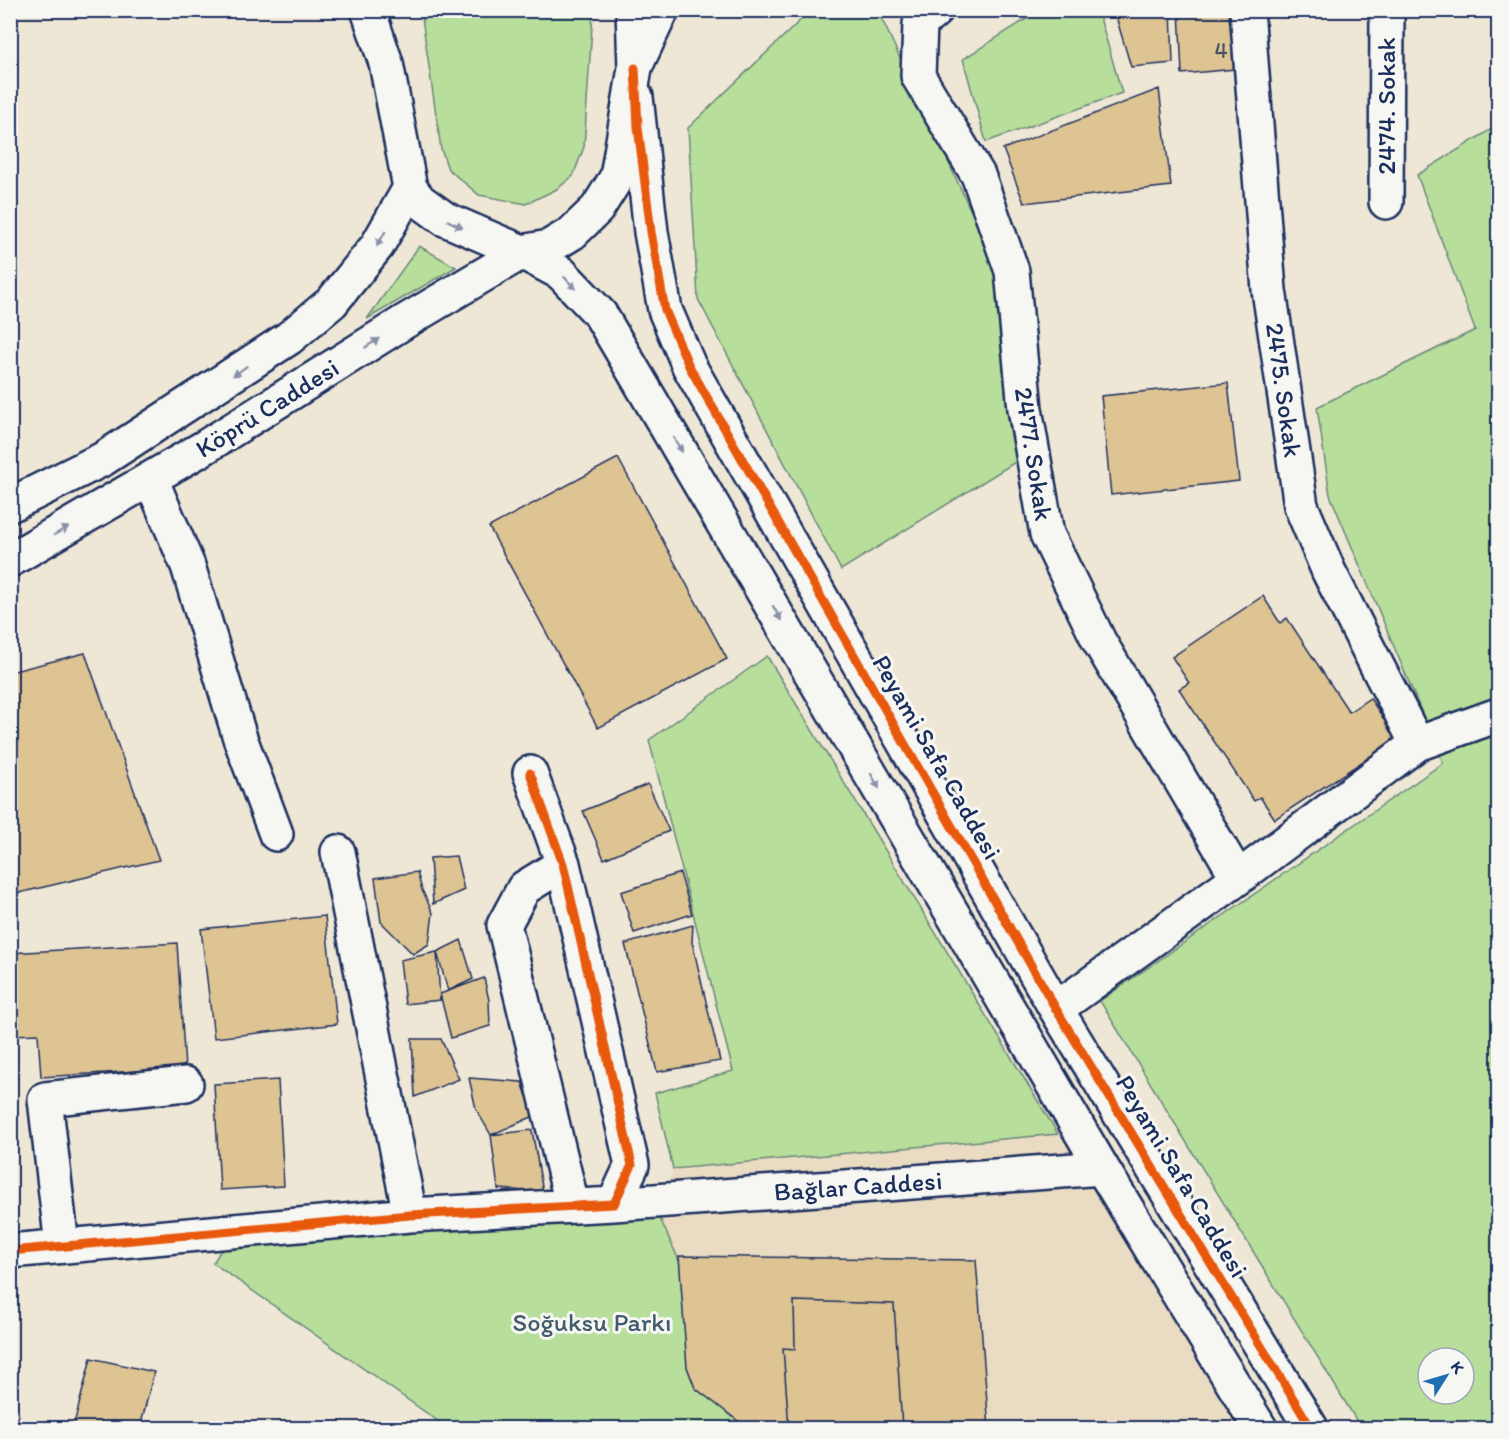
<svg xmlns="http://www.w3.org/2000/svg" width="1509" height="1439" font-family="Itim,sans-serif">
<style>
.built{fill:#eadcc2}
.green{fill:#b7de9a;stroke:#69867c;stroke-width:1.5;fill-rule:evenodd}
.building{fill:#dec393;stroke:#1b2f5e;stroke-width:1.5}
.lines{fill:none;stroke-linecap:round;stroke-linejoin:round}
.minor-casing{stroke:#1b2f5e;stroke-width:38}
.major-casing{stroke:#1b2f5e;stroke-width:38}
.minor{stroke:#f6f6f2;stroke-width:33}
.major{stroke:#f6f6f2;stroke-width:33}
.cycleway-casing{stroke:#f6f6f2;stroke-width:13}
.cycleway{stroke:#e8590c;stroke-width:9}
.oneway{fill:#8892a8}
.labels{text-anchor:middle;stroke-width:6;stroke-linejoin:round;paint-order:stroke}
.number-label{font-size:22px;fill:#4c546b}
.street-label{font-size:26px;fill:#1b2f5e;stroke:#f6f6f2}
.park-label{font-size:26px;fill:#425b6d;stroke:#f6f6f2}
</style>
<rect width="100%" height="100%" fill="#efe7d6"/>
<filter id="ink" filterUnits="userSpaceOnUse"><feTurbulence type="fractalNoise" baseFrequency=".0167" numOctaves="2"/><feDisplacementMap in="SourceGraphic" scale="12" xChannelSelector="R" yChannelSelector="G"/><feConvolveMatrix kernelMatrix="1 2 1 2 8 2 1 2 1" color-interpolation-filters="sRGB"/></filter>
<g filter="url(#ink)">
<path class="built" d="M1058,1134L1077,1157L1239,1428H755L657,1212L673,1169Z"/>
<path class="green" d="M421,11H593L584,147L573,176L557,189L526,204L479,195L448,169L441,149Z
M810,11H877L881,17L997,267L1025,456L841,570L698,299L688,128Z
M1039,11H1098L1122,93L986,142L963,59Z
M1498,125V1428H1361L1100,1001L1443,763L1330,495L1317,407L1475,330L1417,175ZM1428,1358H1464V1394H1428Z
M419,246L456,267L367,319Z
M767,656L1058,1134L673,1169L655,1093L733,1071L649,740Z
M657,1212L755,1428H448L213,1263L225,1243Z"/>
<path class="building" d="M1114,10H1171L1173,63L1131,67Z
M1179,10H1233L1235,69L1182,74Z
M1159,89L1171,186L1024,203L1003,149Z
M1228,383L1239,481L1111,495L1101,396Z
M618,458L727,659L598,728L489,527Z
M1263,596L1280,623L1287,618L1349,712L1370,698L1397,739L1275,819L1260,797L1254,801L1179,689L1189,683L1172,657Z
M85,653L159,860L10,895V672Z
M648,784L669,831L604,859L583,811Z
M456,856L464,890L433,904L430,858Z
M417,872L422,890L433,913L429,944L413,954L381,922L375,878Z
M680,873L692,914L634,933L621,892Z
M325,916L337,1024L214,1038L201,929Z
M693,925L692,942L720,1061L657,1072L625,944Z
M461,940L473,979L448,991L437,952Z
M177,943L185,1068L41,1077L38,1034L13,1035L10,953Z
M437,952L440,1000L405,1004L400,960Z
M484,978L489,1000L490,1026L451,1038L440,994Z
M412,1039H441L459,1079L415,1097Z
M469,1078L522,1082L534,1116L491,1135L476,1109Z
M278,1080L284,1186L220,1190L214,1084Z
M532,1130L543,1192L498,1189L491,1135Z
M679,1256L976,1260L989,1428H742V1424L695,1388L687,1367Z
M794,1301L894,1304L902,1428H789L783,1348L795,1349Z
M91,1358L154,1372L140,1428H73Z
M230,1422L255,1428H229Z"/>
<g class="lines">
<defs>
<path id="minor" d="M936,10L920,24L918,76L978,175L1012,271L1025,409L1047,534L1099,641L1238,878
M1247,10L1269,290L1301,506L1329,572L1417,744
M636,97L651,232L665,310L689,366L1056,1009L1311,1428
M1386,202L1387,10
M522,252L561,273L600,314L1102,1168L1260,1428
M151,479L188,566L240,738L276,834
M338,852L410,1215
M563,864L524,888L504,925L572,1204
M1056,1009L1238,878L1417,744L1498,715
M614,1204L1102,1168
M62,1246L45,1099L186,1084
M10,1251L410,1215L614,1204L632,1165L563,864L530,773"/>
<path id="major" d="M368,10L386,63L410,188L420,201L445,219L522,252L549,247L572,233L597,209L617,177L635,68L633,10
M637,63L662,10
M10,505L103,459L289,338L332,302L377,246L410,188
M10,560L205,447L404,322L522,252"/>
</defs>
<use href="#minor" class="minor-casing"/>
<use href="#major" class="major-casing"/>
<use href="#minor" class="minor"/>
<use href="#major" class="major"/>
<defs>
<path id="cycleway" d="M635,68L638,127L651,232L665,310L689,366L1056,1009L1311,1428
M10,1251L410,1215L614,1204L632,1165L563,864L530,773"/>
</defs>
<use href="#cycleway" class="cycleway-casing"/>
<use href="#cycleway" class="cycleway"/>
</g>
<defs><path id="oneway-solid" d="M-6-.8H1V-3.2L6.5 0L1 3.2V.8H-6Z" transform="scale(1.5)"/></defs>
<g class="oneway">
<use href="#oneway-solid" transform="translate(455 224) rotate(26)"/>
<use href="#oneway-solid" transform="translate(381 239) rotate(120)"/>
<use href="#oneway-solid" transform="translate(570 283) rotate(46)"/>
<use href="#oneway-solid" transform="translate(372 343) rotate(-33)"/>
<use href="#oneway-solid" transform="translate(240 371) rotate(145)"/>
<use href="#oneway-solid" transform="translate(678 445) rotate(59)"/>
<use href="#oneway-solid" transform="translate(61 531) rotate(-30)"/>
<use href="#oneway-solid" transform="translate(777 613) rotate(60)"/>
<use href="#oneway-solid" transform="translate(875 781) rotate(60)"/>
</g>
</g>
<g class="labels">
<g class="number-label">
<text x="1221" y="58">4</text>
</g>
<g class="street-label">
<text transform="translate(1386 106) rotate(-90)" y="9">2474. Sokak</text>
<text transform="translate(1284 390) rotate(82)" y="9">2475. Sokak</text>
<text transform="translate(267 408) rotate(-32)" y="9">Köprü Caddesi</text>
<text transform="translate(1034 454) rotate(81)" y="9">2477. Sokak</text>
<text transform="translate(937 757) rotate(60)" y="9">Peyami Safa Caddesi</text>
<text transform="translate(1182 1176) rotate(59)" y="9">Peyami Safa Caddesi</text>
<text transform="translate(858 1186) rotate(-4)" y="9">Bağlar Caddesi</text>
</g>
<g class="park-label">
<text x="592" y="1331">Soğuksu Parkı</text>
</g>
</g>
<rect width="1509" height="1439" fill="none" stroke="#f6f6f2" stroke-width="36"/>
<rect x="18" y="18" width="1473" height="1403" fill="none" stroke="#1b2f5e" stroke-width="2" filter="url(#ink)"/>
<g transform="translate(1446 1376) rotate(53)"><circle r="28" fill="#f6f6f2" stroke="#9ea6b7" stroke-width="1.5"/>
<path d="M0-4.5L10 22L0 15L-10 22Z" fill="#1f6fb2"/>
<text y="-9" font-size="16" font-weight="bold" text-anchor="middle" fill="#1b2f5e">K</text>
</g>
</svg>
